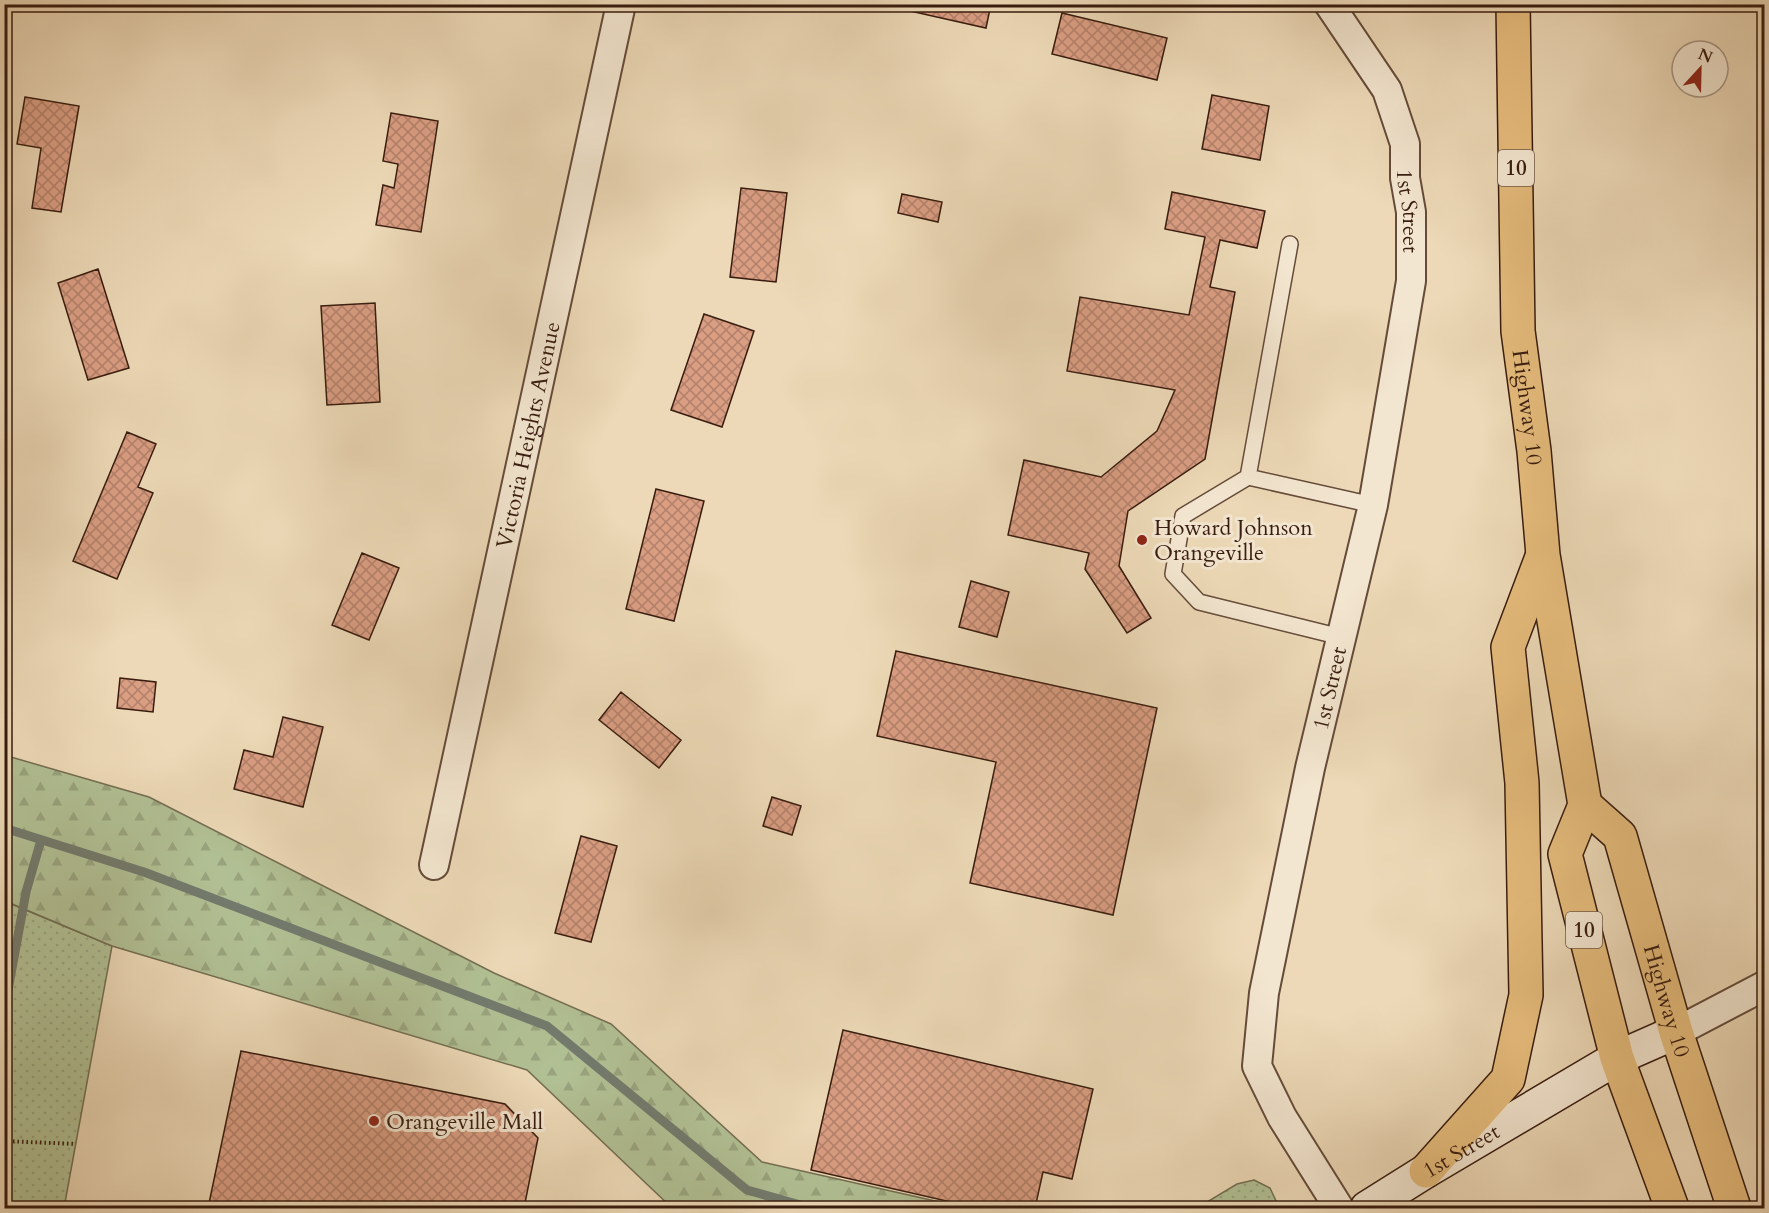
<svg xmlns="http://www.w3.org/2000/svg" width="1769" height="1213" font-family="Cardo,serif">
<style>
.grass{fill:url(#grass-dots);stroke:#746e52;stroke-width:1.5}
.forest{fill:url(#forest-firs);stroke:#746e52;stroke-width:1.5}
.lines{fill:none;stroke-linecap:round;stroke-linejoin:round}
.stream{stroke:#737b6d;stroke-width:9}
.building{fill:url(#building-cross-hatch);stroke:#381c0f;stroke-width:1.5}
.lane-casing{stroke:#654b39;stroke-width:18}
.street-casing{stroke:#654b39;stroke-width:32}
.secondary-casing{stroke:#381c0f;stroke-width:36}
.highway-casing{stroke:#381c0f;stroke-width:36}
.path{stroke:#381c0f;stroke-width:4;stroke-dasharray:1.5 3;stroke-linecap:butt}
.lane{stroke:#f3e6d0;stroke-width:15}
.street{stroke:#f3e6d0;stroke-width:28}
.secondary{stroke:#f3e6d0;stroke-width:33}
.highway{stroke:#e6bc7c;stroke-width:33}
.poi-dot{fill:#8f2418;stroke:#f3e6d0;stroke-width:2}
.labels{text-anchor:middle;stroke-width:6;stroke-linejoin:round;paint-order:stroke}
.shield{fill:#f3e6d0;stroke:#705949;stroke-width:1.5}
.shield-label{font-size:21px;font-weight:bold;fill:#381c0f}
.street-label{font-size:22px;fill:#381c0f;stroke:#f3e6d0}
.poi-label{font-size:22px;fill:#381c0f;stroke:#f3e6d0;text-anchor:start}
</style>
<defs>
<pattern id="grass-dots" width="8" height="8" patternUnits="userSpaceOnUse" patternTransform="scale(1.5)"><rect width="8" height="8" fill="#b1c094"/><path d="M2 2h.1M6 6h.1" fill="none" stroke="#99a47e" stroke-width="1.8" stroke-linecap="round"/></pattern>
<pattern id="forest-firs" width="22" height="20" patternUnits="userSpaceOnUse" patternTransform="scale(1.5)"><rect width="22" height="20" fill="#b1c094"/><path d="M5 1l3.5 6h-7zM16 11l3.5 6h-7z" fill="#99a47e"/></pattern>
<pattern id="building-cross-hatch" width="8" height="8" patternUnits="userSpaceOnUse" patternTransform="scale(1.5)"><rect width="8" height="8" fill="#da9e83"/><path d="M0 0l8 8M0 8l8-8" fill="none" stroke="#b2806a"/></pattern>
</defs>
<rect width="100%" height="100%" fill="#edd9b7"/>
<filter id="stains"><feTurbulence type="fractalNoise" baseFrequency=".00333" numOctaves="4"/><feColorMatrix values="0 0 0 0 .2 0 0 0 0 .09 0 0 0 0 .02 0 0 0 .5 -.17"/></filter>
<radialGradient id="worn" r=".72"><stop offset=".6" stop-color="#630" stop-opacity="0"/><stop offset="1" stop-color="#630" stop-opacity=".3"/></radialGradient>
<path class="grass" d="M4,901L112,946L64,1208H5Z
M1254,1180L1270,1188L1277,1203L1274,1208H1197L1237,1184Z"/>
<path class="forest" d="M4,755L149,797L494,973L611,1024L762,1162L944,1203L948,1208H672L527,1070L112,946L5,901Z"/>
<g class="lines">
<path class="stream" d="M4,828L144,872L547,1026L747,1190L811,1208
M4,1012L26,892L41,840"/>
</g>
<path class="building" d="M892,4H991L986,28L892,7Z
M1062,13L1167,38L1157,80L1052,54Z
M1212,95L1269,106L1260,160L1202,149Z
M25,97L79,106L61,212L32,208L41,148L17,144Z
M391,113L438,121L421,232L376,225L383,185L394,188L398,164L383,161Z
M741,188L787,193L776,282L730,277Z
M1172,192L1265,211L1257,248L1220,240L1210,287L1235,292L1205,459L1128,511L1119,566L1151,618L1127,633L1085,569L1089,553L1008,535L1024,460L1101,477L1157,431L1175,390L1067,371L1080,297L1189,315L1205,237L1165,229Z
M902,194L942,202L938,222L898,213Z
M98,269L129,368L88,380L58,283Z
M375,303L380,402L327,405L321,306Z
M704,314L754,331L722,427L671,410Z
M127,432L156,444L138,487L153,493L117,579L73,561Z
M656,489L704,501L674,621L626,609Z
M362,553L399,568L369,640L332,625Z
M971,581L1009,592L997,637L959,627Z
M896,651L1157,708L1113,915L970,883L996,762L877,736Z
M120,678L156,682L153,712L117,708Z
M621,692L681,740L659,768L599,720Z
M283,717L323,727L303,807L234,789L244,750L273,757Z
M772,797L801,806L792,835L763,826Z
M581,836L617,846L591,942L555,933Z
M843,1030L1093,1089L1072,1179L1043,1172L1035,1208H977L811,1170Z
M241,1051L505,1104L538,1138L524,1208H208Z"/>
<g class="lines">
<defs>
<path id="lane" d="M1290,244L1248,477L1183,516L1173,574L1199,602L1341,637
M1248,477L1373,505"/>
<g id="street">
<path id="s1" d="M1329,4L1387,90L1405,144V178L1411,212V281L1373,505L1310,768L1264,993L1257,1066L1282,1117L1339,1208"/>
<path id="s2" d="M434,865L621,4"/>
<path d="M1676,1032L1764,986"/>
</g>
<g id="secondary">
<path id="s3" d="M1367,1208L1426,1171L1617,1058L1676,1032"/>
</g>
<g id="highway">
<path id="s4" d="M1513,4L1518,331L1534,451L1543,555L1585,805L1565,854L1617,1058L1672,1208"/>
<path id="s5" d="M1585,805L1620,836L1676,1032L1734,1208"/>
<path d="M1426,1171L1508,1079L1526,995L1522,783L1508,647L1542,557"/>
</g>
</defs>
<use href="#lane" class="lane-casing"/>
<use href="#street" class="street-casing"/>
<use href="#secondary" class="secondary-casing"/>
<use href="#highway" class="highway-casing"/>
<path class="path" d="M4,1141L76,1144"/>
<use href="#lane" class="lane"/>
<use href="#street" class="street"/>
<use href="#secondary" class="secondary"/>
<use href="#highway" class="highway"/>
</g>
<g class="poi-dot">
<circle cx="1142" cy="540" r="6"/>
<circle cx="374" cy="1121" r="6"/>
</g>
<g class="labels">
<g class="shield">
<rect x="1498" y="150" width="36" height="36" rx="4.5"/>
<rect x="1566" y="912" width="36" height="36" rx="4.5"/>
</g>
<g class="shield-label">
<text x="1516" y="175">10</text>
<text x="1584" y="937">10</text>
</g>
<g class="street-label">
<text dy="8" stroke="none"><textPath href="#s1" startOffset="228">1st Street</textPath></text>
<text dy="8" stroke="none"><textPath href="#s4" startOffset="404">Highway 10</textPath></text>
<text dy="8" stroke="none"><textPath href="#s2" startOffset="440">Victoria Heights Avenue</textPath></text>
<text transform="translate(1329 688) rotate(-77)" y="8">1st Street</text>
<text dy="8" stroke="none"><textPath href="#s5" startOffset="218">Highway 10</textPath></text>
<text dy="8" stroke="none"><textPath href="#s3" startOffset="110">1st Street</textPath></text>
</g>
<g class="poi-label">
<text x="1154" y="535">Howard Johnson<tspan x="1154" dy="25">Orangeville</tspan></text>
<text x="386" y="1129">Orangeville Mall</text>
</g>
</g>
<rect width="1769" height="1213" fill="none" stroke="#edd9b7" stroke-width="24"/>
<rect x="6" y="6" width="1757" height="1201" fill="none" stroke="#381c0f" stroke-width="3"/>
<rect x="12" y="12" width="1745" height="1189" fill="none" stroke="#381c0f" stroke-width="1.5"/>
<g transform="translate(1700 69) rotate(22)"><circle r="28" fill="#f3e6d0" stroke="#a89583" stroke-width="1.5"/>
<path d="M0-4.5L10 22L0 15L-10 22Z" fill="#8f2418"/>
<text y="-9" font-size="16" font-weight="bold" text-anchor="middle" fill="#381c0f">N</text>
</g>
<rect width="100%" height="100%" filter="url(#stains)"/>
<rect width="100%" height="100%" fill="url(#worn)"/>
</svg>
